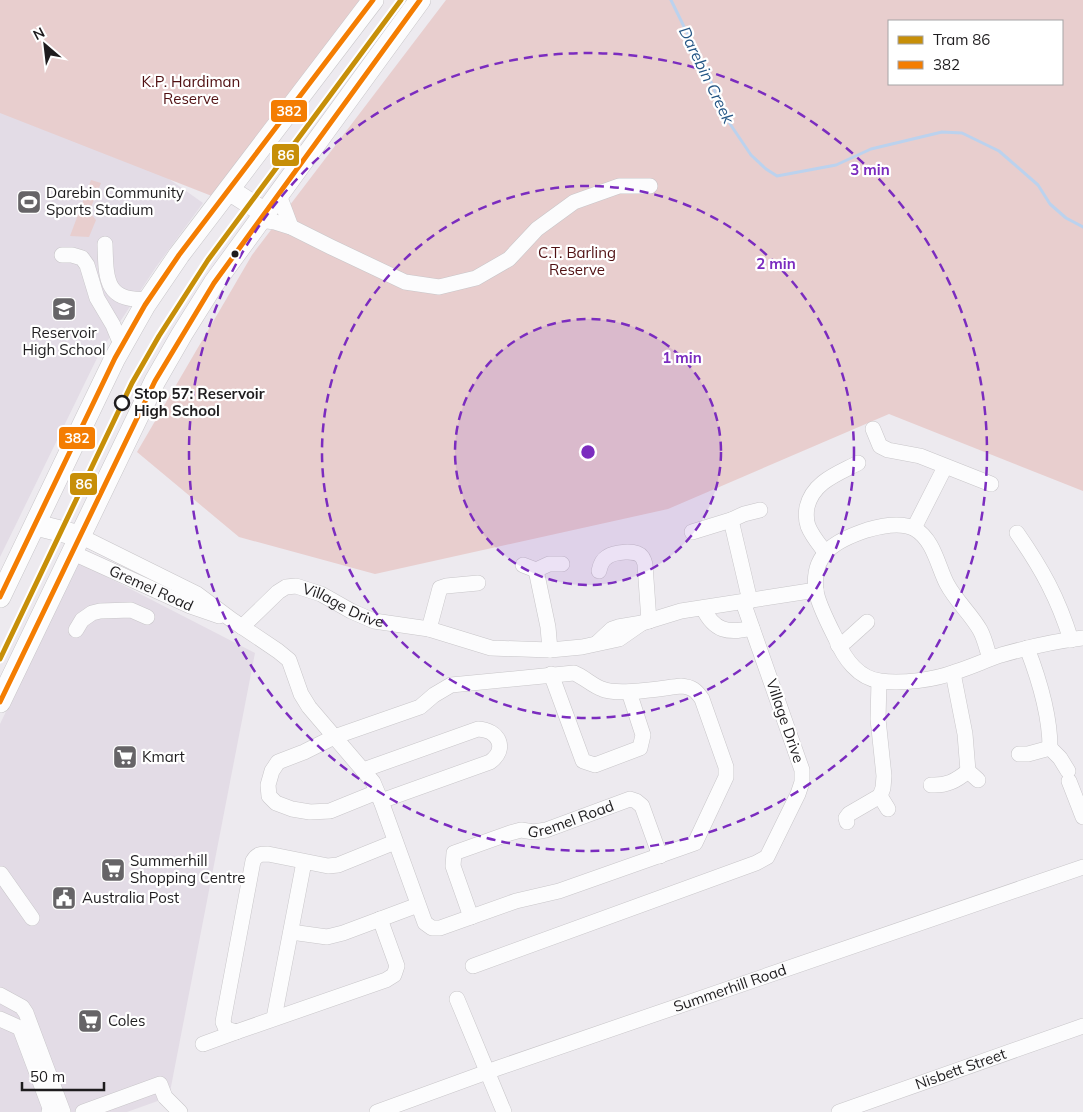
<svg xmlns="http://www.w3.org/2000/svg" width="1083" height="1112" font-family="Mulish,sans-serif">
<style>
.built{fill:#e3dce6}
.green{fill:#e8cece;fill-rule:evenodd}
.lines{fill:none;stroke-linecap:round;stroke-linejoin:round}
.stream{stroke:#bbd2ee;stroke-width:3}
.minor-casing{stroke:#c8c6c9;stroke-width:16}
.highway-casing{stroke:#c8c6c9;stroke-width:22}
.minor{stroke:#fcfcfd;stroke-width:15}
.highway{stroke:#fcfcfd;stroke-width:21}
.bus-1-casing{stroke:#fff;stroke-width:9}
.bus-1{stroke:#f47d02;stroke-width:5}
.tram-1-casing{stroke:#fff;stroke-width:9}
.tram-1{stroke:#c78f08;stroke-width:5}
.ring{fill:none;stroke:#7b2cbf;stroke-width:2.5;stroke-dasharray:9 6}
.bus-dot{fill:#1e1c1e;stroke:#fff;stroke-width:2}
.stop-dot{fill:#fff;stroke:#1e1c1e;stroke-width:2.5}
.labels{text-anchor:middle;stroke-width:4.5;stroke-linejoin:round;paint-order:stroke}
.park-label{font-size:15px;fill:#501012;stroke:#fff}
.poi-label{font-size:15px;fill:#1e1c1e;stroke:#fff;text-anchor:start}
.stop-label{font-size:15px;font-weight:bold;fill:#1e1c1e;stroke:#fff;text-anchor:start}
.street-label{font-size:15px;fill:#1e1c1e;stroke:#fff}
.water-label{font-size:16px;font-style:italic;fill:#265786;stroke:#fff}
.centre{fill:#7b2cbf;stroke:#fff;stroke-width:2.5}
.ring-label{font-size:15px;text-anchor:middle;font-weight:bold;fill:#7b2cbf;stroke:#fff;stroke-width:4.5;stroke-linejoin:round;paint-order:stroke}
.line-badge{stroke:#fff;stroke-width:2}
.badge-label{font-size:14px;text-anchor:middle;font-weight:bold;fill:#fff}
</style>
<rect width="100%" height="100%" fill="#edeaef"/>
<path class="built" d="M66,106L203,203L156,267L100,352L0,557V109Z
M78,562L255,653L169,1097L127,1112H0V724Z"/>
<path class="green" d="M0,0H371L222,200L0,113Z
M446,0H1083V491L889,414L668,509L375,574L239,537L137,452L252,255ZM889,21H1062V84H889Z
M91,180L101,183L89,212L96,220L89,237L70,236Z"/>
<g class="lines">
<path class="stream" d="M671,0L712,84L724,115L751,155L766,169L777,176L836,165L871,149L942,132L962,133L999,151L1038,185L1050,204L1066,218L1083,227"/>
<defs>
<g id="minor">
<path d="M279,195L291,227"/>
<path d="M260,220L275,222L291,227L331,247L405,282L439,287L476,278L509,259L537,229L574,202L619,186H650"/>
<path d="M105,244C106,279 105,303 149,299"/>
<path d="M62,255H72L82,258L87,265L97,298L113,325L122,347"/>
<path d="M873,429L880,446L888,450L920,456L991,484"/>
<path d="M731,520L750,601"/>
<path d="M914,528L945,467"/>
<path d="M692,532L731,520L744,514L760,510"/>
<path d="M1017,533C1042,569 1058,598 1071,640"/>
<path d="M80,536L197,594L232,620L278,651L289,660L301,694L309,707L373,782L381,801L425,923L432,928H440L516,901L559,891L695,843L726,777V767L702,699C696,690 692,687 681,686C662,688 619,696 602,689C593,686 584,677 574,673L451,685L434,695L420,707L334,737L304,752L278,762L272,771L268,785L269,796L276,803L292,809L310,812L330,811L377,792"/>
<path id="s1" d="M71,552L190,606L219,616"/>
<path d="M825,552C819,544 812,536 808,526C806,520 806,513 807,507C813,482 837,474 858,463"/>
<path d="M523,565L536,570L549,564H562"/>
<path d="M536,570L548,627L550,650"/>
<path d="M599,571C600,566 602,560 607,557C614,552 636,549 642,557C643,558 645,563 645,565L649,621"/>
<path d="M703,608C714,631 728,634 752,628"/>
<path id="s2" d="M242,627L278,592L286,587L296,586L321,594L351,611L374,621L429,629L491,648L550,650L582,647L619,639L642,623"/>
<path d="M429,629L440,588L446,586L478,583"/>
<path d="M76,630L82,620L92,613L100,611L131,610L147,617"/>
<path d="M597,643L612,629L618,627L642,623L681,611L816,590"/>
<path d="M838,645L846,641L867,622"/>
<path d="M1027,648C1039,679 1050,714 1050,748"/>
<path d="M990,659C987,650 985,639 980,630C971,614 956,601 947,584C938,567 934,540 915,529C902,522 881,526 867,530C837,540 811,553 816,590C817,602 830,627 836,639C844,658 858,678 880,681C902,684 934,680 955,672C971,667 986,660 1001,655C1029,647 1055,641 1083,638"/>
<path d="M953,673L965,734L968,771"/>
<path d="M551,674L583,761L595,765L640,748L643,735L629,692"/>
<path d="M1019,754H1028L1050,748L1060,758L1068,771"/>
<path d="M363,770L478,729C499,730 508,749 490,762L381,801"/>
<path d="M1069,781L1083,817"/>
<path d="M931,785C946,786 956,781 968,771L978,780"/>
<path d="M880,796L888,809"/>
<path d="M847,822L846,818L849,814L880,796L883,788L884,776L878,719L879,681"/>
<path d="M1,874L32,918"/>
<path id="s3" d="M471,917L453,866L454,853L510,833L521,830L534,832L546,830L630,799L636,801L642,806L660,856"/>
<path d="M380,919L397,966L394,975L386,980L236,1032L226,1029L223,1022L224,1016L253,861C257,854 261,854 268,854L328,866L338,865L395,842"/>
<path d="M291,932L327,937L343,933L418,905"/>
<path d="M473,966L756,863L767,857L798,794L802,782V770L743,602"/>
<path d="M0,995L22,1007L26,1013L63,1112"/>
<path d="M457,999L504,1112"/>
<path d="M274,1018L304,862"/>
<path d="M0,1019L20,1028L50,1108L49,1112"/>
<path d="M203,1044L236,1032"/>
<path d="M83,1112L160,1084L165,1097L180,1112"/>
<path id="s4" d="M377,1112L498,1068L1083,867"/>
<path id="s5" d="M839,1112L1083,1026"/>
</g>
<path id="highway" d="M229,190L265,213
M36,525L80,536
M0,597L115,358L145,305L179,255L373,0
M0,702L155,381L182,334L214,283L420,0"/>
</defs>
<use href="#minor" class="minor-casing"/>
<use href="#highway" class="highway-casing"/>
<use href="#minor" class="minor"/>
<use href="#highway" class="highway"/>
<defs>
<path id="bus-1" d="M0,597L115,358L145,305L179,255L373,0
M0,702L155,381L214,283L420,0"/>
</defs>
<use href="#bus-1" class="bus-1-casing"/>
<use href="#bus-1" class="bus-1"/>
<defs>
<path id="tram-1" d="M0,659L132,383L159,336L208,260L401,0"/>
</defs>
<use href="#tram-1" class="tram-1-casing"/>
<use href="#tram-1" class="tram-1"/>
</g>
<circle cx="588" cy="452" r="133" fill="#7b2cbf" fill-opacity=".12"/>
<g class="ring">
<circle cx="588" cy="452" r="133"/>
<circle cx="588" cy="452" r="266"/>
<circle cx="588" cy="452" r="399"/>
</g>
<defs>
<symbol id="stadium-square" viewBox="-11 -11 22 22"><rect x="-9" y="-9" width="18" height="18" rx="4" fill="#666467" stroke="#fff"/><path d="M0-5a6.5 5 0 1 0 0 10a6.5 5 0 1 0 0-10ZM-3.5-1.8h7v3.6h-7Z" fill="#fff"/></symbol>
<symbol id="school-square" viewBox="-11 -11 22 22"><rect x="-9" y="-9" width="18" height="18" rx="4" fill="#666467" stroke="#fff"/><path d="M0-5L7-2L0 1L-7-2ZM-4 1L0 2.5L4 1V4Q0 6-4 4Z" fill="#fff"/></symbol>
<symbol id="supermarket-square" viewBox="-11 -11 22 22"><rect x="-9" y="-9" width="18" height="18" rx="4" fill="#666467" stroke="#fff"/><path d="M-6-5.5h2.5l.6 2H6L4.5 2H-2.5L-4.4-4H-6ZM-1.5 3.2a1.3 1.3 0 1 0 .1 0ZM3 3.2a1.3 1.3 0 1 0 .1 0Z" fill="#fff"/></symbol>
<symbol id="civic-square" viewBox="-11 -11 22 22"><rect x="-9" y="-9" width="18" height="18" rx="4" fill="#666467" stroke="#fff"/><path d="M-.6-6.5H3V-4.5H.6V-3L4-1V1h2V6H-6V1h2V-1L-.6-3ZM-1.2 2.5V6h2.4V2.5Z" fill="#fff"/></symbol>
</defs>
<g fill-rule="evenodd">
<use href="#stadium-square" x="15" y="188" width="28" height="28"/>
<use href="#school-square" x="50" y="295" width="28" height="28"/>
<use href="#supermarket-square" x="111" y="743" width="28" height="28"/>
<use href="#supermarket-square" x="99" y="856" width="28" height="28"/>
<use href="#civic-square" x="50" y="884" width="28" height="28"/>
<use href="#supermarket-square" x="76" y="1007" width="28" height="28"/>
</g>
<circle class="bus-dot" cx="235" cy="254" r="4.5"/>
<circle class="stop-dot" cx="122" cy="403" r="7"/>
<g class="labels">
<g class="park-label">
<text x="191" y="87">K.P. Hardiman<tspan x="191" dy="17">Reserve</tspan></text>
<text x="577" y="258">C.T. Barling<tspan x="577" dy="17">Reserve</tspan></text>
</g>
<g class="poi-label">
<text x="46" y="198">Darebin Community<tspan x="46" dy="17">Sports Stadium</tspan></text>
<text x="64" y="338" text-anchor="middle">Reservoir<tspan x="64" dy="17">High School</tspan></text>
<text x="142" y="762">Kmart</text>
<text x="130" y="866">Summerhill<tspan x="130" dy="17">Shopping Centre</tspan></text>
<text x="82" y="903">Australia Post</text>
<text x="108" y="1026">Coles</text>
</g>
<g class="stop-label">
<text x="134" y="399">Stop 57: Reservoir<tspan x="134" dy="17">High School</tspan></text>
</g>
<g class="street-label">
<text dy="5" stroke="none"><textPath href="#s1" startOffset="88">Gremel Road</textPath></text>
<text dy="5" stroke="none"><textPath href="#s2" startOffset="121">Village Drive</textPath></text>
<text transform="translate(785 721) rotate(71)" y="5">Village Drive</text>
<text dy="5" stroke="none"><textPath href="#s3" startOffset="190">Gremel Road</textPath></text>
<text dy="5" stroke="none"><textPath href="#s4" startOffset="374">Summerhill Road</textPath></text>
<text dy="5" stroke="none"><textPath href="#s5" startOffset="129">Nisbett Street</textPath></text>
</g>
<g class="water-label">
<text transform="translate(707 75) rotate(64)" y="6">Darebin Creek</text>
</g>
</g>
<circle cx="588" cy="452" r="8" class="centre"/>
<g class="ring-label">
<text x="870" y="175">3 min</text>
<text x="776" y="269">2 min</text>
<text x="682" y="363">1 min</text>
</g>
<g class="line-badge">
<rect x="270" y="99" width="38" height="24" rx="5" fill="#f47d02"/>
<rect x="271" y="143" width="29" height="24" rx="5" fill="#c78f08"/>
<rect x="58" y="426" width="38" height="24" rx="5" fill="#f47d02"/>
<rect x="69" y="472" width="29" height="24" rx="5" fill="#c78f08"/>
</g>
<g class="badge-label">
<text x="289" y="116">382</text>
<text x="286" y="160">86</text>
<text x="77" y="443">382</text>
<text x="84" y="489">86</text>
</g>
<rect x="888" y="20" width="175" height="65" fill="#ffffff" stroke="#a5a4a5"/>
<rect x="898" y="36" width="25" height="8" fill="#c78f08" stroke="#a5a4a5"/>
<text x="933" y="45" font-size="15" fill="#1e1c1e">Tram 86</text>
<rect x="898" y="61" width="25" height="8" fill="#f47d02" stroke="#a5a4a5"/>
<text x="933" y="70" font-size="15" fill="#1e1c1e">382</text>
<g transform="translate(45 45) rotate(332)" stroke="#ffffff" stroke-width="4" paint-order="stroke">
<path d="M0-4L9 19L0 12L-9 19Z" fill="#1e1c1e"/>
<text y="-8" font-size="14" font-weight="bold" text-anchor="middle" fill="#1e1c1e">N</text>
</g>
<path d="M22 1082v8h82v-8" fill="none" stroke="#1e1c1e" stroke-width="2.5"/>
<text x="30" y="1082" font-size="15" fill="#1e1c1e" stroke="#ffffff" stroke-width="4" paint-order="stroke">50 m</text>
</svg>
